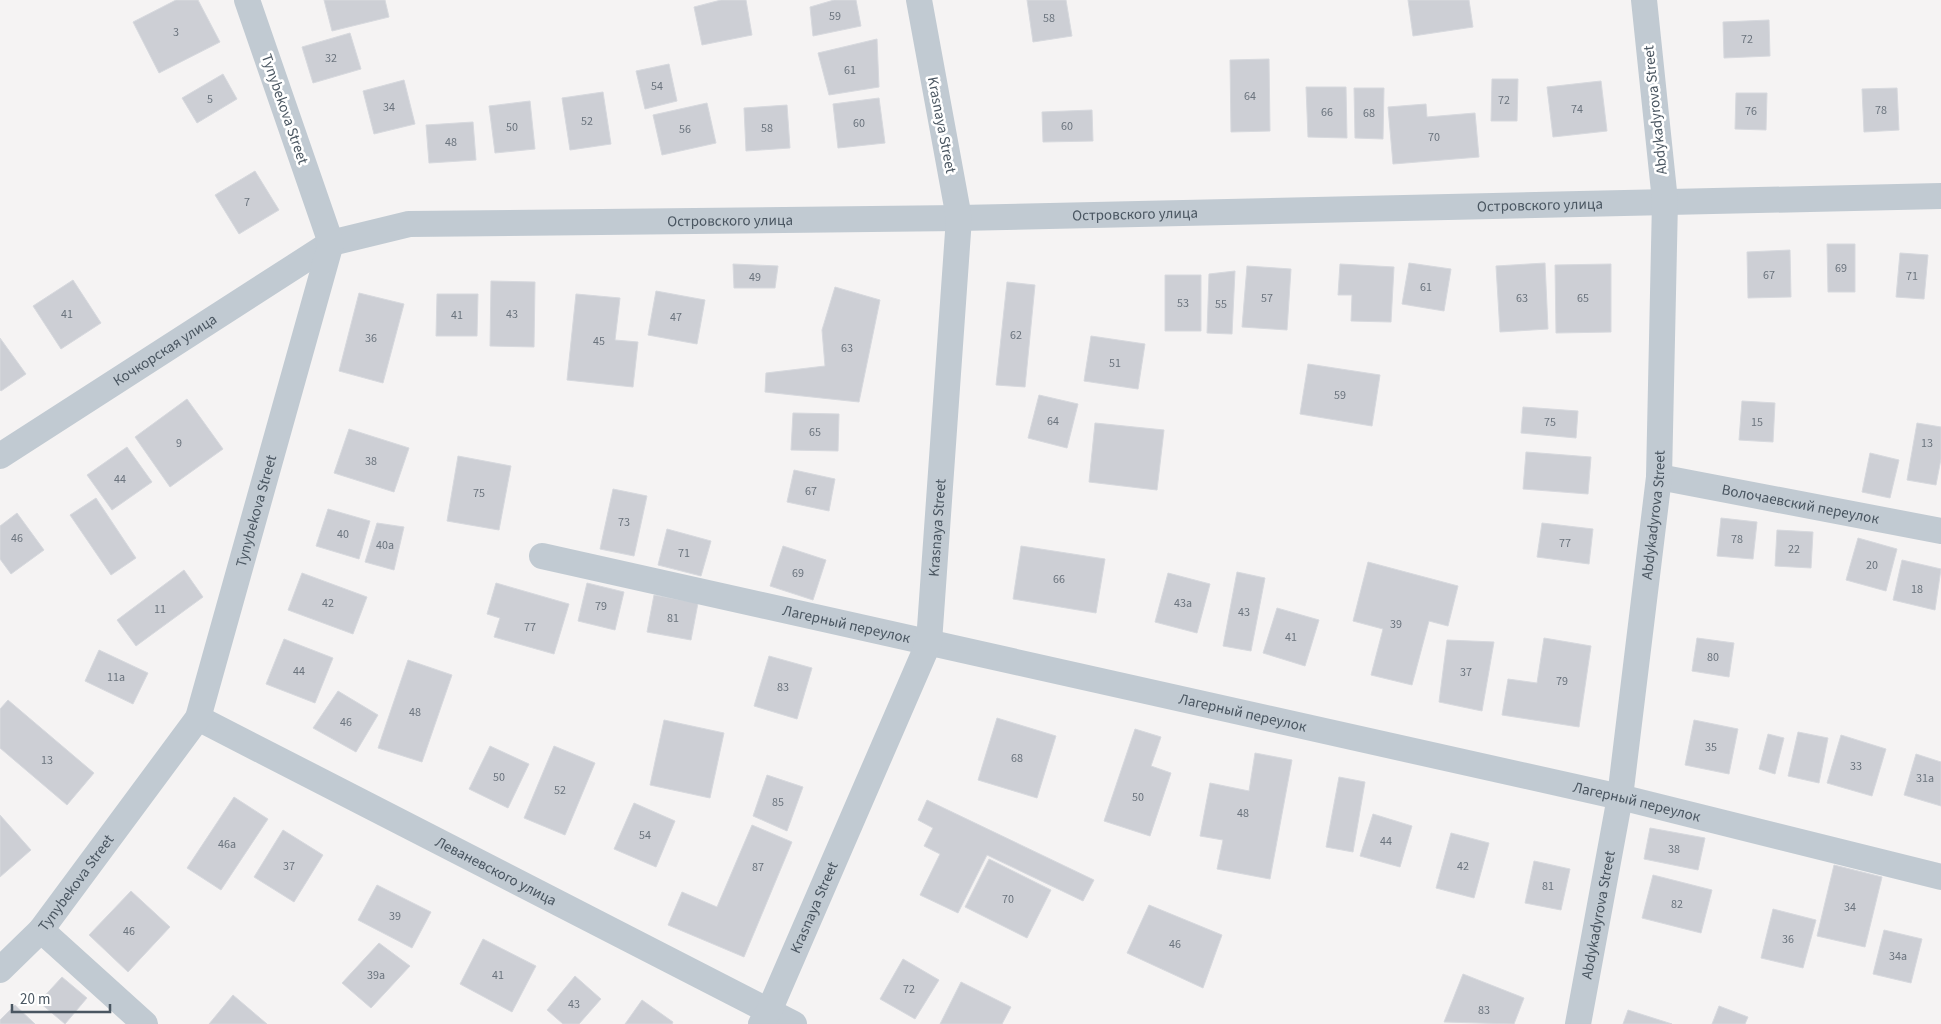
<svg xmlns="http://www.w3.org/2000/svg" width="1941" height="1024" font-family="'Source Sans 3',sans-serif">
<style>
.building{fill:#cdcfd5;stroke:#d7d9de}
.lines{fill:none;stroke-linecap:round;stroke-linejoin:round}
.minor{stroke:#c1cad2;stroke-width:26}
.labels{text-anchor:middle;stroke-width:5;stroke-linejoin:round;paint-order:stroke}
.number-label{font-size:12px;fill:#6b747e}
.street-label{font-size:15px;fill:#4a5661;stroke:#fff}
</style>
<rect width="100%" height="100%" fill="#f5f3f3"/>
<path class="building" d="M176,0H198L220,42L159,73L133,22Z
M324,0H385L389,17L332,31Z
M721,0H746L752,35L702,45L694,7Z
M834,0H856L861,26L813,36L810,7Z
M1027,0H1066L1072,36L1033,42Z
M1408,0H1469L1473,27L1413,36Z
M1769,20L1770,56L1724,58L1723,22Z
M350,33L361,69L313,83L302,47Z
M877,39L879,87L829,95L818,53Z
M1269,59L1270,131L1231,132L1230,60Z
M669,64L677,101L645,109L636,71Z
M223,74L237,99L197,123L182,98Z
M1492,79H1518L1517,121H1491Z
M404,80L415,124L374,134L363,91Z
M1601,81L1607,131L1553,137L1547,87Z
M1306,87H1346L1347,138L1308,137Z
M1354,88H1384L1383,139L1355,138Z
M1897,88L1899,130L1864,132L1862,89Z
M603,92L611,144L570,150L562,98Z
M1736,93H1767L1766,130L1735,129Z
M879,98L885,143L838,148L833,104Z
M530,101L535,149L495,153L489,106Z
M707,103L716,143L662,155L653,115Z
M1426,104L1427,117L1475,113L1479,157L1393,164L1388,107Z
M787,105L790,148L746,151L744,108Z
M1092,110L1093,141L1043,142L1042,112Z
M473,122L476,160L429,163L426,125Z
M255,171L279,210L239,234L215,195Z
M1827,244H1855V292H1828Z
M1790,250L1791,297L1748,298L1747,252Z
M1900,253L1928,255L1924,299L1896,297Z
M1409,263L1451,269L1444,311L1402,304Z
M1545,263L1548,329L1500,332L1496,266Z
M733,264L778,266L775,288H734Z
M1340,264L1394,267L1391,322L1351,321L1352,295H1338Z
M1611,264V332L1556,333L1555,265Z
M1247,266L1291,269L1287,330L1242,327Z
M1235,271L1232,334L1207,333L1209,274Z
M1165,275H1201V331H1165Z
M73,280L101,323L61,349L33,306Z
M491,281L535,282L534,347L490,346Z
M1007,282L1035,285L1025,387L996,385Z
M835,287L880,300L859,402L765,392L766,373L825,366L822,330Z
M656,291L705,300L697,344L648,335Z
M359,293L404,304L383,383L339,371Z
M437,294H478L477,336H436Z
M576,294L620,298L615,340L638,342L633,387L567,380Z
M1091,336L1145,344L1138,389L1084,381Z
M0,338L26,374L1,391L0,390Z
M1308,364L1380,375L1372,426L1300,414Z
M1039,395L1078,404L1067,448L1028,438Z
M187,399L223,449L170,487L135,437Z
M1742,401L1775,403L1773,442L1739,440Z
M1523,407L1578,411L1576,438L1521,433Z
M793,413L839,414L838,451L791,450Z
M1095,423L1164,430L1157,490L1089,482Z
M1917,423L1941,427V459L1936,485L1907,480Z
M349,429L409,448L394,492L334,473Z
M127,447L152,482L112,510L87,475Z
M1526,452L1591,457L1588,494L1523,489Z
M1870,453L1899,460L1890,498L1862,492Z
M458,456L511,466L499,530L447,521Z
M794,470L835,479L829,511L787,502Z
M613,489L647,496L634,556L600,549Z
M96,498L136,558L111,575L70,515Z
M328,509L370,521L359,559L316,546Z
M17,513L44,550L11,574L0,559V526Z
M1721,518L1757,522L1753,559L1717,556Z
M377,523L404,527L394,570L365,562Z
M1542,523L1593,529L1589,564L1537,557Z
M667,529L711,541L701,576L658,565Z
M1777,530L1813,532L1811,568L1775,566Z
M1858,538L1897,549L1886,591L1846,580Z
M783,546L826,560L813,600L770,586Z
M1021,546L1105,559L1096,613L1013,599Z
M1902,560L1941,569L1935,610L1893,600Z
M1368,562L1458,586L1448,626L1429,621L1412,685L1371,675L1383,629L1353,621Z
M184,570L203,597L136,646L117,620Z
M1237,572L1265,578L1251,651L1223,646Z
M302,573L367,597L353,634L288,610Z
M1168,573L1210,584L1197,633L1155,622Z
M496,583L569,604L554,654L494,637L500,618L487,614Z
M587,583L624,592L615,630L578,621Z
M654,595L698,603L691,640L647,632Z
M1277,608L1319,620L1305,666L1263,653Z
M1544,638L1591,646L1579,727L1502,715L1508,679L1537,683Z
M1697,638L1734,643L1729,677L1692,671Z
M284,639L333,658L315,703L266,684Z
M1447,640L1494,642L1482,711L1439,702Z
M99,650L148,673L133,704L85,681Z
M769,656L812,668L797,719L754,706Z
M408,660L452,675L422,762L378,748Z
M338,691L378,715L356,752L313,728Z
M8,700L94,773L67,805L0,748V709Z
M997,718L1056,736L1037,798L978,780Z
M664,720L724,733L710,798L650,785Z
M1694,720L1738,729L1729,774L1685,765Z
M1135,729L1161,737L1151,766L1171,773L1150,836L1104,821Z
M1798,732L1828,738L1819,783L1788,776Z
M1768,734L1784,738L1775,774L1759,769Z
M1841,735L1886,749L1872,796L1827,783Z
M490,746L529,764L508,808L469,789Z
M554,746L595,763L565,835L524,818Z
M1255,753L1292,760L1270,879L1217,869L1223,840L1200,836L1210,783L1249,791Z
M1916,754L1941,762V806L1904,795Z
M767,775L803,787L787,831L753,816Z
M1339,777L1365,782L1353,852L1326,847Z
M234,797L268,819L221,890L187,868Z
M927,800L1094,880L1083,901L987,855L958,913L920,895L940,854L924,846L933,828L918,820Z
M634,803L675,821L656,867L614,849Z
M1373,814L1412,826L1400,867L1360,856Z
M0,815L31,850L0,877Z
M752,825L792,842L744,957L668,925L682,892L717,907Z
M1650,828L1705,838L1698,870L1644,859Z
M283,830L323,855L294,902L254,877Z
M1451,833L1489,843L1474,898L1436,888Z
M989,859L1051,890L1027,938L965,907Z
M1534,861L1570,869L1561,910L1525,903Z
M1834,865L1882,877L1865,947L1817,936Z
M1653,875L1712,890L1701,933L1642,918Z
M377,885L431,912L412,948L358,920Z
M131,891L170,927L128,972L89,935Z
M1149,905L1222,935L1203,988L1127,953Z
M1773,909L1816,920L1803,968L1761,958Z
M1884,930L1922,939L1911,983L1873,974Z
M483,939L536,966L512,1012L460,984Z
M379,943L410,966L371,1008L342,983Z
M903,959L939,980L915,1019L880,999Z
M1463,974L1524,998L1514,1024L1444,1022Z
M575,976L601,999L579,1024H563L547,1010Z
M62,977L87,998L65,1024L39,1002Z
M961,982L1011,1007L1002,1024H940Z
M233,995L267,1024H209Z
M642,1000L673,1022L672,1024H625Z
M15,1005L35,1024H0V1020Z
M1719,1006L1748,1017L1745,1024H1712Z
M1628,1010L1672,1024H1623Z"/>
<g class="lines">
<g class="minor">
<path id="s1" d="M0,456L331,243L409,224L959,218L1941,196"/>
<path id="s2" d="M1659,477L1941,531"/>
<path id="s3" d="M542,556L1620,797L1941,877"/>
<path id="s4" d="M198,718L794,1024"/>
<path d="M41,930L145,1024"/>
<path id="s5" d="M0,970L41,930L198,718L331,243L247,0"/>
<path id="s6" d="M761,1024L769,1011L929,642L959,218L919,0"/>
<path id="s7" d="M1578,1024L1620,797L1659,477L1665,201L1644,0"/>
</g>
</g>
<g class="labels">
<g class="number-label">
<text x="835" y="20">59</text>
<text x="1049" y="22">58</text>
<text x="176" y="36">3</text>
<text x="1747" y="43">72</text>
<text x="331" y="62">32</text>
<text x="850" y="74">61</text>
<text x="657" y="90">54</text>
<text x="1250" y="100">64</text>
<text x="210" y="103">5</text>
<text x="1504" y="104">72</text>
<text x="389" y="111">34</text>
<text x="1577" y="113">74</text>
<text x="1881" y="114">78</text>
<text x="1751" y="115">76</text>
<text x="1327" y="116">66</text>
<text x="1369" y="117">68</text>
<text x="587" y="125">52</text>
<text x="859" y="127">60</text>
<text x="1067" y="130">60</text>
<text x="512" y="131">50</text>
<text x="767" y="132">58</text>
<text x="685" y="133">56</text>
<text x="1434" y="141">70</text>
<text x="451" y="146">48</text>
<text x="247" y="206">7</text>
<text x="1841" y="272">69</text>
<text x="1769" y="279">67</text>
<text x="1912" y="280">71</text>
<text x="755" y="281">49</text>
<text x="1426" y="291">61</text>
<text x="1267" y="302">57</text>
<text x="1522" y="302">63</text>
<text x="1583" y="302">65</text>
<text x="1183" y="307">53</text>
<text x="1221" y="308">55</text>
<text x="67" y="318">41</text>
<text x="512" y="318">43</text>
<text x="457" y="319">41</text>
<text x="676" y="321">47</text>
<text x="1016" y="339">62</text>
<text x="371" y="342">36</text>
<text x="599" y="345">45</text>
<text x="847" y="352">63</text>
<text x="1115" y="367">51</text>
<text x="1340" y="399">59</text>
<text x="1053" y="425">64</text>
<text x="1550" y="426">75</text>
<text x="1757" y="426">15</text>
<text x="815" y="436">65</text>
<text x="179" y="447">9</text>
<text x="1927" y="447">13</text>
<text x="371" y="465">38</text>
<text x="120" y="483">44</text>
<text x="811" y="495">67</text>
<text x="479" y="497">75</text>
<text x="624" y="526">73</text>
<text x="343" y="538">40</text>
<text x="17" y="542">46</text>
<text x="1737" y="543">78</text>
<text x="1565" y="547">77</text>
<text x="385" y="549">40a</text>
<text x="1794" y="553">22</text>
<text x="684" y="557">71</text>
<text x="1872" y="569">20</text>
<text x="798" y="577">69</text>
<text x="1059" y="583">66</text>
<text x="1917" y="593">18</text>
<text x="328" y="607">42</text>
<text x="1183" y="607">43a</text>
<text x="601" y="610">79</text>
<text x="160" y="613">11</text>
<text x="1244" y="616">43</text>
<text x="673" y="622">81</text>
<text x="1396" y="628">39</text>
<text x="530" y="631">77</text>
<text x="1291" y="641">41</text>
<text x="1713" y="661">80</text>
<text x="299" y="675">44</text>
<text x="1466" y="676">37</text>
<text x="116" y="681">11a</text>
<text x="1562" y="685">79</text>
<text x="783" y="691">83</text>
<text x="415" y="716">48</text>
<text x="346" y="726">46</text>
<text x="1711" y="751">35</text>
<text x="1017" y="762">68</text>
<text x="47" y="764">13</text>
<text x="1856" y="770">33</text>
<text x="499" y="781">50</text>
<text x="1925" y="782">31a</text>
<text x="560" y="794">52</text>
<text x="1138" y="801">50</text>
<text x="778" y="806">85</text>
<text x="1243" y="817">48</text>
<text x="645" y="839">54</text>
<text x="1386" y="845">44</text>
<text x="227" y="848">46a</text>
<text x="1674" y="853">38</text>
<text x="289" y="870">37</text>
<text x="1463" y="870">42</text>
<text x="758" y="871">87</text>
<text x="1548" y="890">81</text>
<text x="1008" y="903">70</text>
<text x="1677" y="908">82</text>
<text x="1850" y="911">34</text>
<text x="395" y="920">39</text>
<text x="129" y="935">46</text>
<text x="1788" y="943">36</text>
<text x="1175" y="948">46</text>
<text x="1898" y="960">34a</text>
<text x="376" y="979">39a</text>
<text x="498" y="979">41</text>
<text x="909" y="993">72</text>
<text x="574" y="1008">43</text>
<text x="1484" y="1014">83</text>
</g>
<g class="street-label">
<text transform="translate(285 109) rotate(71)" y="5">Tynybekova Street</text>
<text transform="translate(1655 110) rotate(-96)" y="5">Abdykadyrova Street</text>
<text transform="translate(942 125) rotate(79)" y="5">Krasnaya Street</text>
<text dy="5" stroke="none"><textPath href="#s1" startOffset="1605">Островского улица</textPath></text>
<text dy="5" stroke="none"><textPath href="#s1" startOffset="1200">Островского улица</textPath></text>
<text dy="5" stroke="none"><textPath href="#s1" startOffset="795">Островского улица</textPath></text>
<text dy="5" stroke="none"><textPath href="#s1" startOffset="196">Кочкорская улица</textPath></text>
<text dy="5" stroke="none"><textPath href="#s2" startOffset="144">Волочаевский переулок</textPath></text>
<text dy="5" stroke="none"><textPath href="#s5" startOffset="536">Tynybekova Street</textPath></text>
<text dy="5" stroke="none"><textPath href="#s7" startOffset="515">Abdykadyrova Street</textPath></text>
<text dy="5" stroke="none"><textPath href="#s6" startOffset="532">Krasnaya Street</textPath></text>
<text dy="5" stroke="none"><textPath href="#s3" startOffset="312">Лагерный переулок</textPath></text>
<text dy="5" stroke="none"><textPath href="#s3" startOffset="718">Лагерный переулок</textPath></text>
<text dy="5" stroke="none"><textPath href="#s3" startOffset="1122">Лагерный переулок</textPath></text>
<text dy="5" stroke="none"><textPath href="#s4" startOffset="335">Леваневского улица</textPath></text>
<text dy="5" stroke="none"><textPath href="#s5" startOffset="116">Tynybekova Street</textPath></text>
<text dy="5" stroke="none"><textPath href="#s6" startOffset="128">Krasnaya Street</textPath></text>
<text dy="5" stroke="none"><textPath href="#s7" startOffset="111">Abdykadyrova Street</textPath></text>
</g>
</g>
<path d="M12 1004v8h98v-8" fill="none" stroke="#4a5661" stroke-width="2.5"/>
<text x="20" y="1004" font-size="15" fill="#4a5661" stroke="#ffffff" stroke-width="4" paint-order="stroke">20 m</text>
</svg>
